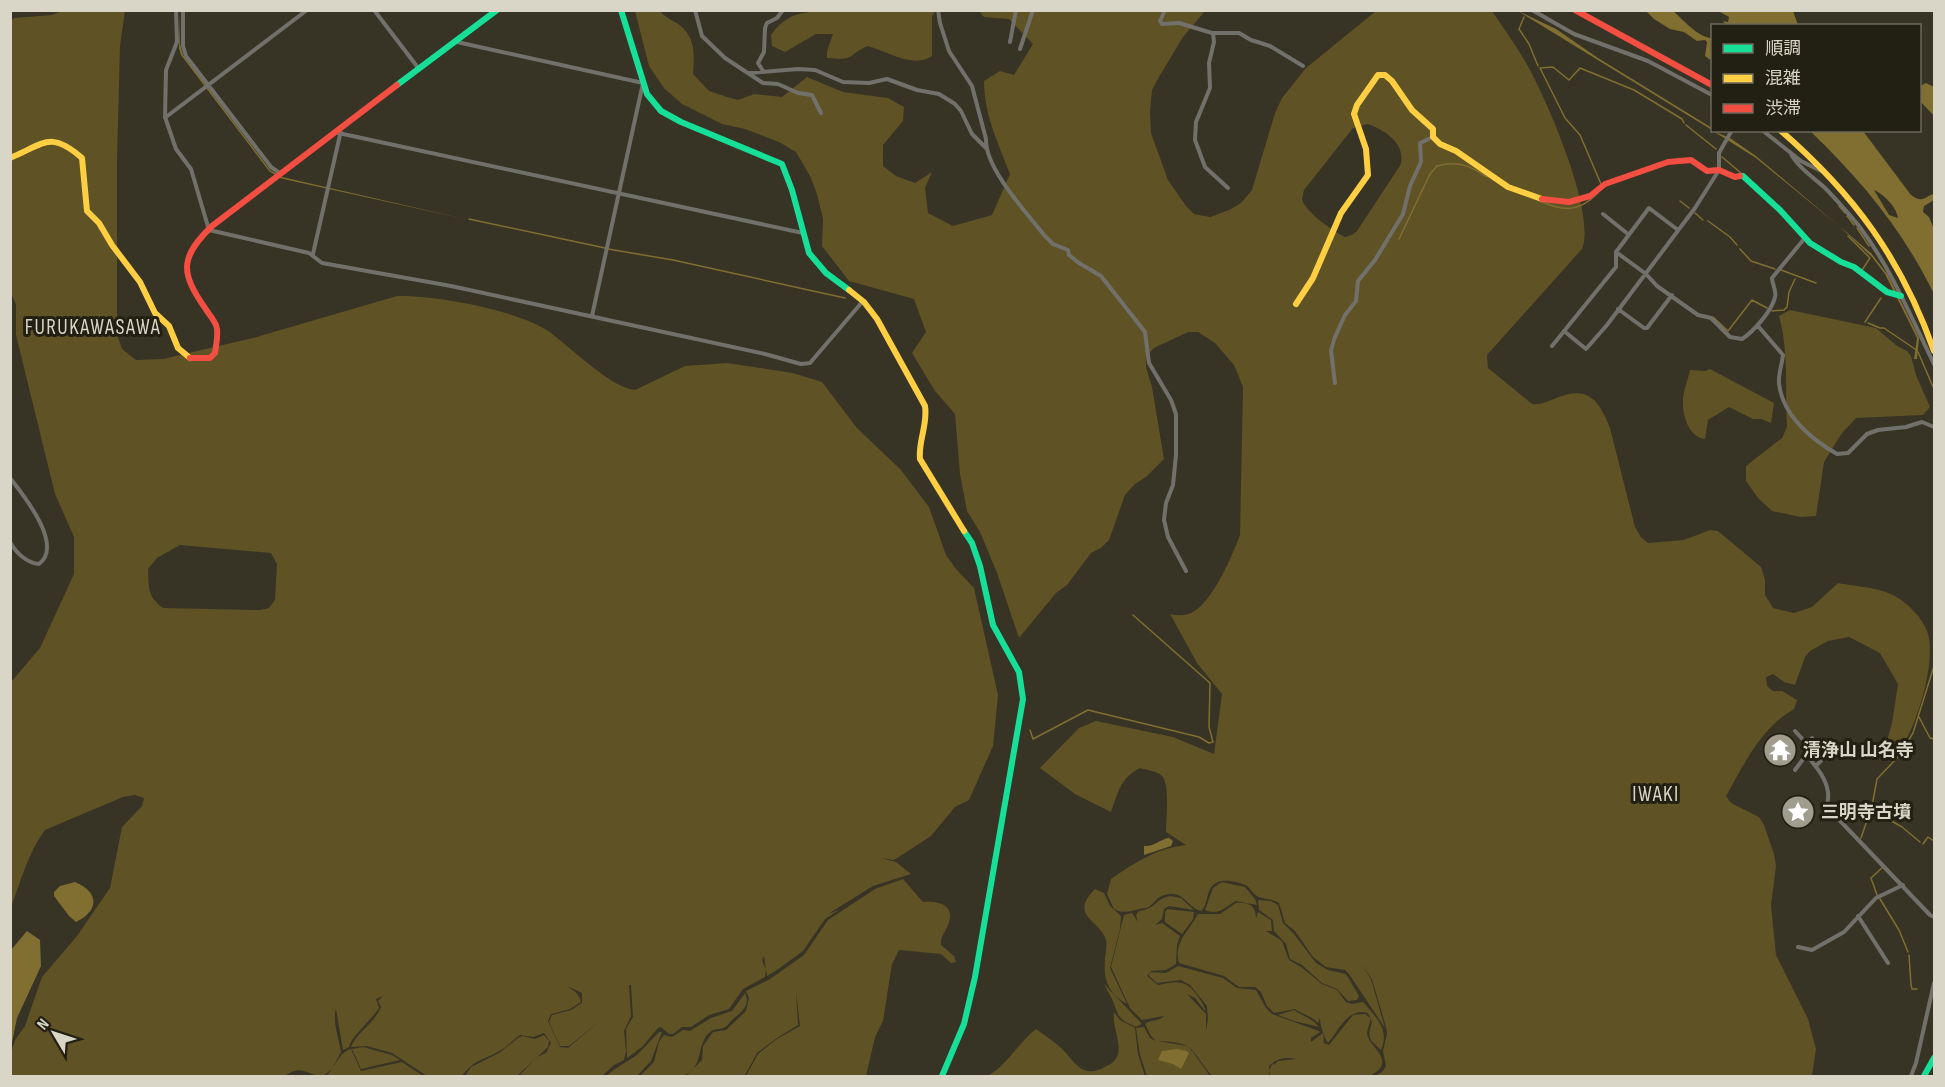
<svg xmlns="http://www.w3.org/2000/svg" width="1945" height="1087" font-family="'Sofia Sans Condensed','Noto Sans JP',sans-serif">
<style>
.green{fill:#5f5225;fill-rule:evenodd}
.water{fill:#816f31;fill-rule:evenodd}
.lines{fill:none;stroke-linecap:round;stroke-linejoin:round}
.stream{stroke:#816f31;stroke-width:1.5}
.street{stroke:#72706b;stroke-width:4}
.fast{stroke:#16e098;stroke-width:6}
.slow{stroke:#ffcf43;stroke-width:6}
.jam{stroke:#f24e42;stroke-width:6}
.labels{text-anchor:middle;stroke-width:6;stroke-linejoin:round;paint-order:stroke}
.poi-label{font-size:18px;font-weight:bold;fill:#dad6c7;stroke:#221f13;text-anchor:start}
.quarter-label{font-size:21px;letter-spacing:1.5px;fill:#dad6c7;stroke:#221f13}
</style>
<rect width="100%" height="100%" fill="#373325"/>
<path class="green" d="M825,10L936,11L932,16V56C913,69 889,52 868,46C846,55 857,61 827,58V51L833,34H816L785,52L772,46L771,35C779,23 790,15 804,13C812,11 818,13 825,10Z
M62,11H125L120,46L117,160V334L122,349L136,360L163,359L253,338L397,296C434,295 518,310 548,331C570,346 609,387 635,390L685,366L727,363L793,373L822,382L857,428L901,470L929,507L946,555L956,569L974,588L998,695L993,746L969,800L955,807L931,836L894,860L881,858L896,862L911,874L873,886L828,914L839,910L825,919L803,951L777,970L767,976L764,956L762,961L766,969L765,977L743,989L729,1009L709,1015L691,1027H682L673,1034H669L661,1027L658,1028L642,1047L627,1058L626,1029L633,1017L631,985H629L631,1016L624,1031L626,1051L624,1060L614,1065L602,1076H519L537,1057L546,1053L551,1043L544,1033L533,1037L520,1035C513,1040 508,1046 501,1050C485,1060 474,1059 462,1076H427L392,1053L367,1046L351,1047C356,1033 374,1024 381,1007L378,1001L383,996L376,999L379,1008C371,1021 352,1035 349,1047L343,1050L336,1009C332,1021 339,1039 341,1052L332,1069L323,1076C307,1076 303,1063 285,1076H11V1053L15,1040L25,1026L42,977L77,936L110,888L122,827L142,806L144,798L135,795L123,797L45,830C28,853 21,881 11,907V682L40,648L74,574V537L55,494L16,335V304L10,291V22L14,18L52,15ZM180,545L271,553L277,564L275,600L269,608L260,610L163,608C147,596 149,588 148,569L157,558ZM567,986L582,993V1003L571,1010L552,1015L549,1022L560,1046H569L600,1021L568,1048L560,1047L548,1021L551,1014L570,1009L581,1002C579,993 574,991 567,986Z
M635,11H660C666,19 676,21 683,28C696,41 694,57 693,74L709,91L727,97L738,100L754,94L782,97L807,77L843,92L888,98L904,107L903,121L883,145V166L896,176L915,183L932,172L925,188L928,213L953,226L992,215L1010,174C998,143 984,114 984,81L1000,71L1014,75L1033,44L1009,19L984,17L979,11H1205L1183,37L1159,77L1152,90L1150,111L1151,133L1168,180L1186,206L1194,214L1210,217L1229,210L1241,203L1252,190L1275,113L1282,98L1306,68L1376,11H1492C1503,27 1515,44 1525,61C1545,95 1597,213 1582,249L1487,355L1488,368L1532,404C1540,405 1546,402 1554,399C1587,385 1598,398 1610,428L1635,527L1641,537L1648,543L1684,540L1710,530L1718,531L1761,567L1765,580V595L1773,608L1794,613L1812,607L1838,583C1858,587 1882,587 1900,599C1911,607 1922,618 1927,631C1937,658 1919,719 1904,743C1901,748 1896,752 1893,757L1884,752L1892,723L1898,684L1880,653L1849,637L1828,641L1810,651L1805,657L1795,685L1784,682L1773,674L1766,677L1767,686L1773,691H1782L1797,700L1794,709C1760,729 1745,763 1726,796L1731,803L1759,817L1764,825L1774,854L1776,866L1771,905L1776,955L1808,1019L1816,1049L1812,1076H1375L1382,1072L1386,1066L1383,1051L1387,1034L1386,1027L1372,979L1361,964L1371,979L1385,1028L1349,974L1345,970L1326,967L1313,957L1295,931L1285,923L1279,903C1272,898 1263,900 1257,896C1253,894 1251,889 1247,886C1238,881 1219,877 1212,886C1206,893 1208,905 1201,911C1187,908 1183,887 1162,896C1156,898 1153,905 1147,908C1135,908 1126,916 1114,909L1107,894L1111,879C1134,863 1157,848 1186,845L1166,832C1166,821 1170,783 1162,776C1158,771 1146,770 1140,768C1120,778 1118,793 1111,812L1075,794L1040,768L1079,728L1096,721L1173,737L1214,754L1222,694L1197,663L1170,614C1178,616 1186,616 1193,612C1213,601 1232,556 1240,535L1243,387L1234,365L1215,343L1198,332H1188L1154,348L1146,357V367L1152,387L1164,459L1146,477L1135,484L1125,495L1109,540L1101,548L1091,553L1067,585L1056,593L1019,638L997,573L980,532L967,511L960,474L955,414L935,391L912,353L926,332L914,299L849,281L822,246L823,219L817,194L810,176L796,152L779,142L745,129L722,124L682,104L664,88L649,66ZM1368,124C1386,131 1405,143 1401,164L1357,231L1352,235L1345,237C1333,231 1305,212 1302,199L1304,190L1353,128Z
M1790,310L1876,328L1897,346L1907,351L1911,356L1916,375L1930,407L1923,415L1856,418L1842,433L1824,462L1816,516L1801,517L1772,511L1758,498L1746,481V466L1782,438L1787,427C1785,390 1789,352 1779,316Z
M1710,369L1774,403L1771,423L1761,419H1753L1729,407L1708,420L1705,439C1688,437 1682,414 1683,399C1684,389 1688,379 1690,370L1705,371Z
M903,879L923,902C936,901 955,904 949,922C947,931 940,935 941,945L954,956L956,962L951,963L941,954L899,950L892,964L883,1021L875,1037L866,1076H746L758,1054L777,1039L800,1026L796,991L798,1025L777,1038L757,1053L745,1075L686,1076L702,1060L703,1046L713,1032L726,1030L746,1011L749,998L746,991L770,979L804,955L828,920L875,889Z
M1222,882L1245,887L1255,899L1257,905L1236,901C1224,907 1220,916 1205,910L1213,888Z
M1095,889L1104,893L1110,906L1121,916L1120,929L1110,968L1127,1004C1108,994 1103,979 1105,958C1106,952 1107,945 1106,940C1100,920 1068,916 1095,889Z
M1171,896L1181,898L1194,910L1169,906L1164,909L1162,919L1155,925L1162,923L1180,936L1177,945L1176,964L1166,970L1151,971L1147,976L1158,985C1165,984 1174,981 1182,983C1191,984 1204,1003 1206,1012L1195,998L1187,994L1206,1014V1031L1208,1019L1207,1006L1190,985L1181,980L1157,983L1149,976L1150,972L1166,973L1178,966L1223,978L1237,988L1256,990L1266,1008L1272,1014L1319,1031L1320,1032L1311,1038V1042L1323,1033L1324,1043L1329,1045L1353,1015L1365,1014L1370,1018C1371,1025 1365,1030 1368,1037C1371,1046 1387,1056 1381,1067C1379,1071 1373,1074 1370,1076H1270L1269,1070L1273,1063L1274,1065L1278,1061L1296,1059C1287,1057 1277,1058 1269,1066V1076H1212C1191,1051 1196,1042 1158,1041L1187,1046L1193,1052L1210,1076H1147L1140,1055L1136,1028L1144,1027L1150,1038L1156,1041L1151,1036L1145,1024C1150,1019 1159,1022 1164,1016L1142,1020L1130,1008L1111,967L1124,915L1132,913L1138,922L1136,915L1139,911C1157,909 1155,898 1171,896Z
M1258,900L1271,901L1278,905L1283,923L1294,934L1316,963L1328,970L1346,974L1359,996L1357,1000L1348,1001L1337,989L1322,983L1302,965L1290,959L1286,944L1274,931L1273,920L1259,910Z
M1236,903C1250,902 1256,906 1256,919L1258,912L1271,920L1272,931H1266L1282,941L1289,960L1301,967L1322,984L1337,990L1346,1002L1352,1004L1363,1002C1376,1017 1390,1030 1381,1050C1369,1039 1367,1038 1372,1022L1368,1013C1348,1007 1339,1030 1328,1043C1324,1038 1320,1025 1320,1018L1318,1023C1310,1015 1303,1015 1295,1009L1274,1013L1267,1006L1261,992L1255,987H1239L1224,976L1179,963C1173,943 1189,931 1198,914H1220Z
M1167,909L1194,912L1193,919L1182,934L1165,922V912Z
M1104,984L1142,1024L1136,1027C1114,1017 1120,1016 1111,997C1109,993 1106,989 1104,984Z
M745,993C751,1006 741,1012 733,1019C729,1022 728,1027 723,1028C718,1030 715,1028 710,1032C695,1045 705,1069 682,1076C672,1079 651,1077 640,1076L654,1062L659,1042L664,1035L672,1037L683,1030L690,1031L711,1018L732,1011Z
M1294,1010C1304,1017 1311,1017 1319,1027L1294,1021L1278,1015Z
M1114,1012L1120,1020L1135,1028L1138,1054L1145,1076H988C1009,1063 1017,1044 1036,1029C1044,1035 1052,1040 1059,1046C1075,1060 1080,1080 1105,1067C1111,1064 1116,1061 1118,1054C1121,1041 1112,1026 1114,1012Z
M659,1032H662L651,1061L637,1076H606L615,1069L637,1055Z
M544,1035L549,1041L548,1047L517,1076H465L471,1067L499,1053L518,1038L522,1036L535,1039Z
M363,1047L392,1055L400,1060L361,1069L352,1049Z
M351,1049L361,1071L402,1062L423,1076H326C335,1068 339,1052 351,1049Z"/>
<path class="water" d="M180,10V44L183,55L270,170L282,177L465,219L288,180L280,178L269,171L181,55L179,48Z
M1518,11L1556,29L1598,58L1712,128V130Z
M1646,11H1673C1684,20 1697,37 1712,38V61L1705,56L1707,42L1705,40L1697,41L1684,32L1670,29L1654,19Z
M1718,11H1793L1798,25H1726L1723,21L1728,22L1729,17Z
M1926,83L1934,87L1933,105L1934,108V116L1920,101V86Z
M1713,131L1730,138L1756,156L1871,253L1888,275L1919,338L1917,359H1914L1917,338L1885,274L1872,257L1839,226L1756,158Z
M1810,131H1863L1911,195C1923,204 1925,196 1934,194V200L1924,206L1923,212L1929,217L1934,229V294C1902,229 1862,181 1810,131ZM1874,190C1884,194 1897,208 1898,218L1889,215Z
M1169,838L1173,841L1171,846L1144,855V846C1154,847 1160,839 1169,838Z
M75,882C99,892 100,910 76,922L69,916L54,896V892L60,886Z
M27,931L40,940L41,966L17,1018L11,1047V950Z
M1177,1049L1187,1051L1189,1053L1181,1069L1173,1064L1158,1060L1162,1051Z"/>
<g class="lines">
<path class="stream" d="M1524,17L1519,29L1529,44L1538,66
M1686,125L1716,149
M1722,157L1741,173
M1601,184L1580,135L1565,118L1540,68L1553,67L1569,80L1580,68L1634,90L1682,119L1684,123
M1530,197L1535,199
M1537,200C1562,210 1576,215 1598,193
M1680,201L1689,208
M1839,206L1845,213
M1695,213L1703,220
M1847,216L1854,225
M469,219L605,248
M1708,221L1730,237L1737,245
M1857,228L1869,246
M1848,236L1870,258L1862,270
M1399,239L1430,174L1437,166C1457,160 1471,166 1487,177
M608,249L673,260L845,298
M1740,249L1751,261L1775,269
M1781,270L1816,283
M1772,311L1784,310L1787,307L1789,292L1795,279
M1713,317L1728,331L1752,300L1767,308
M1865,322L1881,298
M1868,323L1880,328H1884L1915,349
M1918,352L1934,389
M1934,649V652
M1919,717L1930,738L1934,739
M1030,730L1033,739L1088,710L1199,737L1209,743L1213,742L1209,727L1210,683L1133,615
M1872,810L1902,827L1920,842
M1861,838L1872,806L1877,779L1898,757L1913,733L1934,666
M1923,844L1928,837L1934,841
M1877,895L1871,878L1883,867
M1880,899L1899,930L1908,952
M1909,955L1911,985L1912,989H1917"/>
<path class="street" d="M176,10L177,42L166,70L165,117L176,149L191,169L209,230L309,253L322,263L451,286L765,354L801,364L810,363L863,301
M183,10V46L186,56L271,167L281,174
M374,10L419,69
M695,10L702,36L725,58L763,83L778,84L798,93L812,95L821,113
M938,10L940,23L949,51L972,86L986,139C985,169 1027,213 1045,236L1053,244L1068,250L1069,255L1079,263L1101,276L1145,332L1149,363L1171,400L1176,414V455L1173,485L1166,503L1164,520L1168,537L1186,571
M1165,10L1160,21L1162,24L1179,23L1212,33H1239L1251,40L1270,46L1303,66
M1532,10L1574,34L1648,61L1712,95
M1213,33L1214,42L1209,63L1210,88L1196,122L1195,140L1205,167L1228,188
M457,42L643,83L592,316
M1010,42L1016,10
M1020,49L1033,10
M763,71L758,63L764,52L765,28L767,23L777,18L783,10
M749,73L798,69L815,70L843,82L869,83L887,79L917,90L939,94L955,104L961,111L972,134L986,148
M166,117L307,10
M1762,130L1801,161L1823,172
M338,131L343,134L803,233
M1790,152C1797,167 1813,177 1825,188C1837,200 1848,213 1859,226C1891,268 1911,317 1934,364
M1603,214L1628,234
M1616,252L1646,274L1657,286L1698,315L1711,318L1730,337L1742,339C1753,332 1772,311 1775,297C1777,291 1772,284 1772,278L1804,239
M313,254L340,135L338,132
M1618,309L1644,328H1647L1672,295
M1758,326L1783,355C1782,364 1778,375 1779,383C1782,415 1811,439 1837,454L1848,453L1867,434L1878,430L1906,427L1922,422L1934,427
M1564,331L1586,349L1607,325L1695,208L1719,170V153L1732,130
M1552,346L1616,267V252L1649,208L1678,230
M1335,383L1331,350L1335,337L1345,315L1356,301L1358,281L1375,260L1403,214L1410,186L1421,162L1420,143L1433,137
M10,478C24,496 64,545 39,564C27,563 16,553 10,542
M1806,745L1812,738
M1806,755C1819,769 1834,788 1826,807
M1816,766L1830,751
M1795,770L1807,754L1805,742L1795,731
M1824,804L1930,915L1934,917
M1858,916L1888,963
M1798,947L1812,950L1844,932L1876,898L1903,885
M1911,1076L1916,1063L1934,983"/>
<path class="fast" d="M621,10L647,94L661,111L681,122L782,164L792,190L809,253L826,273L849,290
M397,85L497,10
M1740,176H1743L1780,210L1810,243L1841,262L1854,267L1887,292L1901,296
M942,1076L964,1024L975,977L1023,699L1019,672L993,625L980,566L972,543L964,531
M1924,1076L1934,1058"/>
<path class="slow" d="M1780,130C1854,194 1901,258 1934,351
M10,158C44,144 50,130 82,158L87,211L99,223L112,245L140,282L155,313L169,326L178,348L190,358
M849,290L864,302L877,319L925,406C928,425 918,441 920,459L964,531
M1296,304L1313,278L1341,213L1368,175L1366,149L1354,114L1357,105L1378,75H1385L1392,81L1412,110L1433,129V137L1440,144L1456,151L1508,187L1542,199"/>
<path class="jam" d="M1575,10L1712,85
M1542,199L1569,202L1590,196L1605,184L1668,162L1691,160L1707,171L1719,170L1735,177L1740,176
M190,358H210L215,353C216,345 218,337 217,329C216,321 209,315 205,308C180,272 180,257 212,226L397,85"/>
</g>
<defs>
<symbol id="temple-disc" viewBox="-11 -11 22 22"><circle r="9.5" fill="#a19d8e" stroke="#221f13"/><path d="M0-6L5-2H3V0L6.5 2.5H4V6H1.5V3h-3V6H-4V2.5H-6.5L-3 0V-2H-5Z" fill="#fff"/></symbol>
<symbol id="sight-disc" viewBox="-11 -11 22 22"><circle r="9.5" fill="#a19d8e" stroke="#221f13"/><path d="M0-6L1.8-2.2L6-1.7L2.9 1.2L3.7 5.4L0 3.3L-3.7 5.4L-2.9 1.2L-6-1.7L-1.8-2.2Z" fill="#fff"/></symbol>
</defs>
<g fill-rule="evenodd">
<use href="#temple-disc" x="1761" y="731" width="38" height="38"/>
<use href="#sight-disc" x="1779" y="793" width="38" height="38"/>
</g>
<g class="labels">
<g class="poi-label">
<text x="1803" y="756">清浄山 山名寺</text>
<text x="1821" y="818">三明寺古墳</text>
</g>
<g class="quarter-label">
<text x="93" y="334">FURUKAWASAWA</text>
<text x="1656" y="801">IWAKI</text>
</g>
</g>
<rect width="1945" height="1087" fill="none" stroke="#dad6c7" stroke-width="24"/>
<rect x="1711" y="24" width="210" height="108" fill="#221f13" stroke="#6c685b" stroke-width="1.5"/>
<rect x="1723" y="44" width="30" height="9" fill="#16e098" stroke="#6c685b" stroke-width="1.5"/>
<text x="1765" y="54" font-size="18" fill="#dad6c7">順調</text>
<rect x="1723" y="74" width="30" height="9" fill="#ffcf43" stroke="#6c685b" stroke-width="1.5"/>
<text x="1765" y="84" font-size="18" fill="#dad6c7">混雑</text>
<rect x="1723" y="104" width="30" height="9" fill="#f24e42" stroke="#6c685b" stroke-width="1.5"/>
<text x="1765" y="114" font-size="18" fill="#dad6c7">渋滞</text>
<g transform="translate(54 1033) rotate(309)" stroke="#221f13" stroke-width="4.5" paint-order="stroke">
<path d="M0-4.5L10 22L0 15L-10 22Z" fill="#dad6c7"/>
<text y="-9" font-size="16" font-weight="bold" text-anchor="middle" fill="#dad6c7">N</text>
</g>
</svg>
